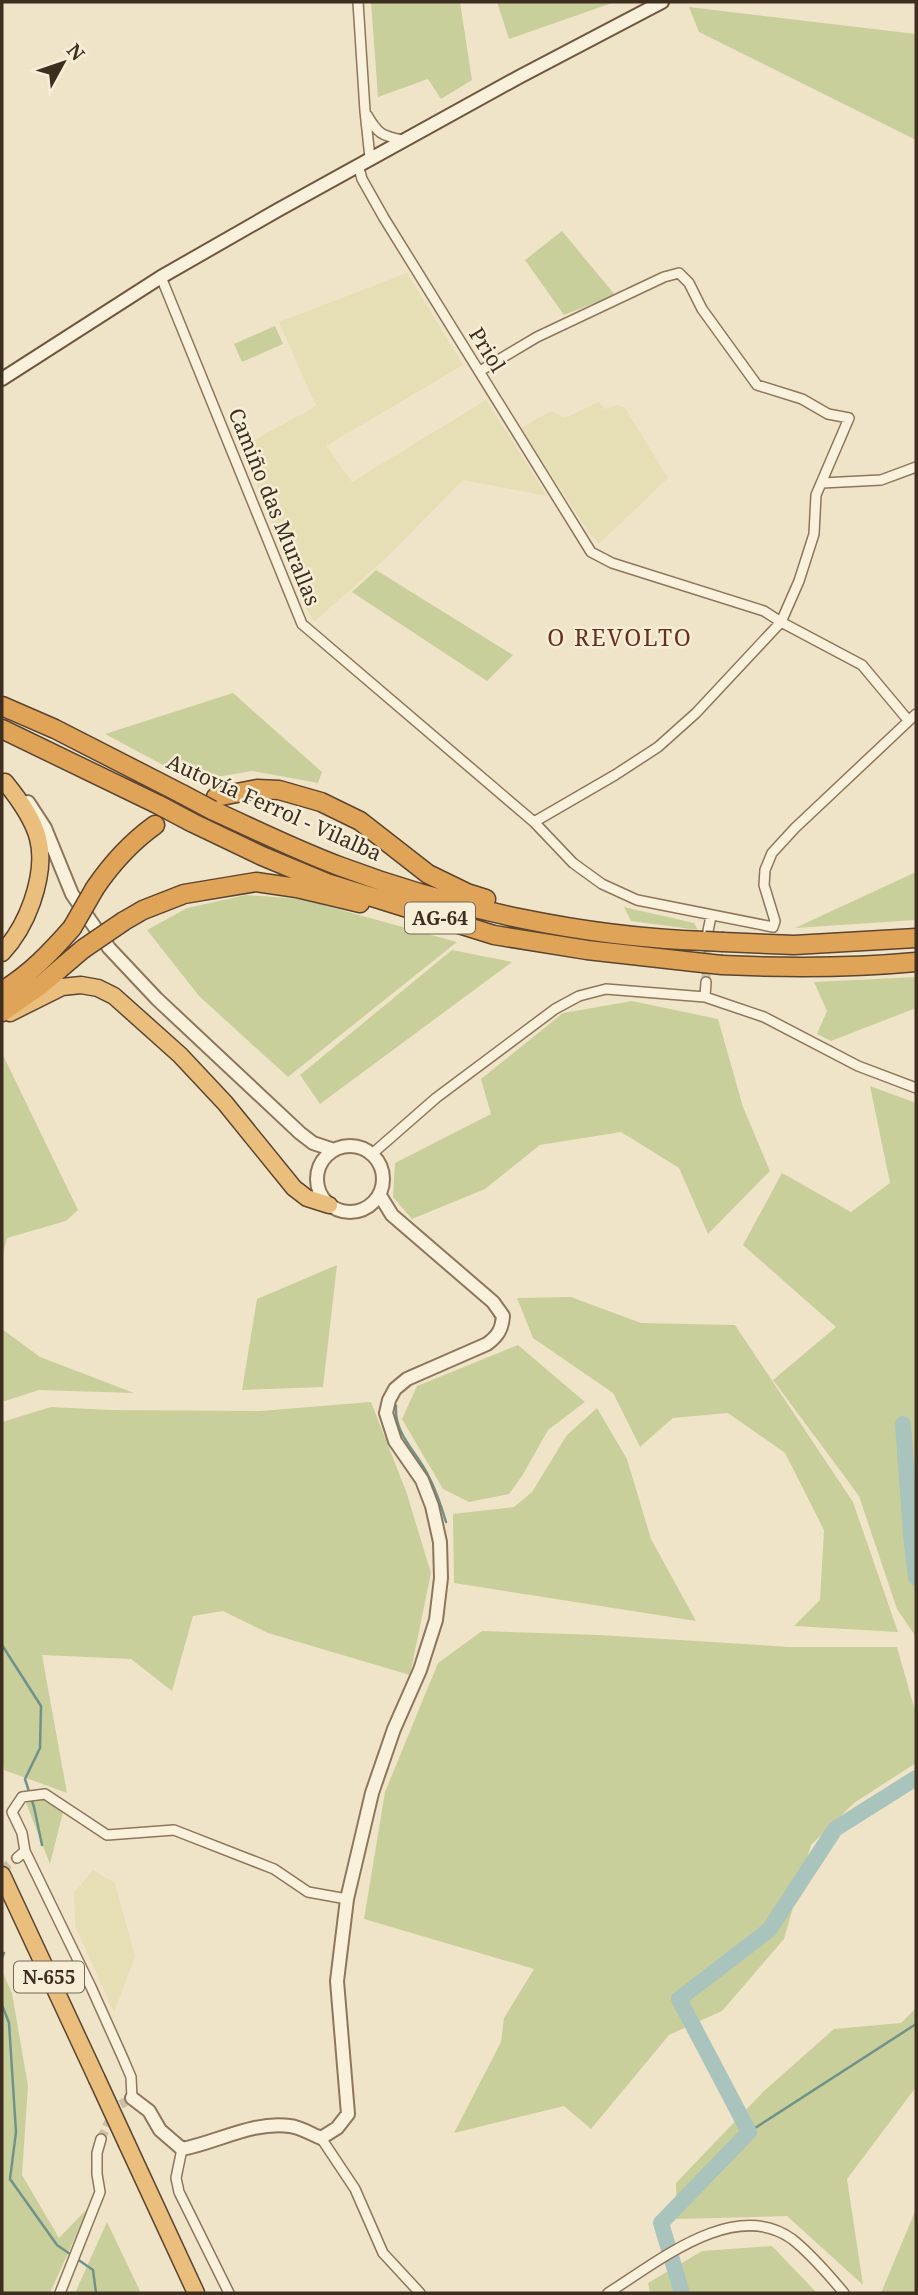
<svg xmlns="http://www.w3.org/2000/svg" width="918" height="2295" font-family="'Noto Serif',serif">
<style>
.farmland{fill:#e6deb5}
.green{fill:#c9cf9b}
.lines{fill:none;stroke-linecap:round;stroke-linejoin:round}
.stream{stroke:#6f938a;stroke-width:2.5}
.river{stroke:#a9c4bc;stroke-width:16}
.minor-tunnel{stroke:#ccc0a6;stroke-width:9;stroke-dasharray:9 4.5;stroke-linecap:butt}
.minor-casing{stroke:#8d765c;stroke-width:12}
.tertiary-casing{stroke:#8d765c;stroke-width:16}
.secondary-casing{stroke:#6f573f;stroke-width:16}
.trunk-casing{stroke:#5b4430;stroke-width:19}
.motorway-casing{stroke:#5b4430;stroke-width:21}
.minor{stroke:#faf1dc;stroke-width:9}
.tertiary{stroke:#faf1dc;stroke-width:12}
.secondary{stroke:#faf1dc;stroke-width:12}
.trunk{stroke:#eabe7c;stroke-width:16}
.motorway{stroke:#e0a458;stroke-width:18}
.trunk-bridge-casing{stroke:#5b4430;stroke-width:19;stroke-linecap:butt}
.motorway-bridge-casing{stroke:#5b4430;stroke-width:21;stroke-linecap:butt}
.trunk-bridge{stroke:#eabe7c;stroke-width:16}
.motorway-bridge{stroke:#e0a458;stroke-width:18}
.labels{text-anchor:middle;stroke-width:5;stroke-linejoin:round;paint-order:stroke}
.shield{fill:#f7eed8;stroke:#756857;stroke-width:2}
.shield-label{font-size:19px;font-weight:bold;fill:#3d2e20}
.street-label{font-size:21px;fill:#3d2e20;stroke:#f7eed8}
.neighbourhood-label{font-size:23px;letter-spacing:2px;fill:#6b2e1e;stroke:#f7eed8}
</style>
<rect width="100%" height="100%" fill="#f0e4c8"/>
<path class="farmland" d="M407,273L463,365L326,446L352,482L486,400L547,496L463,480L385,559L314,622L304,604L242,447L316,406L279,322Z
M599,402L605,409L617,405L625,408L668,478L599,544L588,531L521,428L551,411L564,418Z
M93,1870L115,1883L135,1957L114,2012L75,1926L74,1893Z"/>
<path class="green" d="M371,2H460L472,80L441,99L428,79L378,97Z
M497,2H615L509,39Z
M689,7L916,34V140L699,32Z
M562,231L615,295L564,315L525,260Z
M275,326L283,344L242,362L234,344Z
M376,570L513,655L487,681L352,592Z
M233,693L322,772L318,783L252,771L193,781L105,734Z
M916,872V920L795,928Z
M246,895L301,899L457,942L288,1077L199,996L147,930L187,908Z
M624,907L694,923L698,930L631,921Z
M452,950L512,962L320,1104L300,1075Z
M916,977V1008L831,1041L817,1034L827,1011L814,982Z
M632,1001L718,1019L743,1107L770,1171L708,1234L679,1168L621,1132L540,1145L485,1189L412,1219L393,1197L395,1163L491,1114L481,1079L563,1013Z
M2,1053L78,1210L66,1221L7,1238L2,1258Z
M870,1086L916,1103V1637L897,1609L859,1496L773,1380L836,1327L743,1245L782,1173L851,1212L890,1183Z
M337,1265L323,1387L242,1390L257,1299Z
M571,1297L641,1323L735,1325L853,1502L898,1632L794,1626L820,1600L824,1530L785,1453L728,1413L673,1418L640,1447L613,1393L533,1338L517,1298Z
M2,1329L40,1357L134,1393L39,1390L2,1402Z
M518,1345L585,1402L548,1430L522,1476L509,1494L469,1502L443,1489L402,1419L417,1386Z
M371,1402L406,1491L431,1573L410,1675L268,1633L223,1611L193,1616L172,1691L131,1659L42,1655L67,1793L4,1770L2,1758V1422L51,1407L111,1410L260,1411Z
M597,1408L627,1459L651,1539L696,1621L454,1583L453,1514L514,1507L532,1492L567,1435Z
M482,1631L599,1635L790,1647H897L916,1714V1763L854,1803L811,1845L784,1939L722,2011L669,2035L591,2129L564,2106L454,2133L501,2042L504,2018L534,1969L364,1919L385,1792L438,1663Z
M41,1797L63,1812L50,1864L26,1803Z
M2,1971L12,1993L28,2086L22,2175L59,2238L89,2207L50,2293H2Z
M916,2008V2087L847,2179L863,2285L787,2216L677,2219L676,2183L764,2091L834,2029L901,2023Z
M916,2209V2293H881Z
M107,2222L141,2293H75Z
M772,2246L817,2293H650L648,2283L702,2251Z"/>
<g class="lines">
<path class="stream" d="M493,1312L496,1319L495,1325
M475,1343L488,1336
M392,1385C401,1371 420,1367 434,1361
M394,1404L396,1406C394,1434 416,1451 428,1475C436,1490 441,1505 446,1522
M2,1645L41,1706L40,1748L25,1779L34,1807L42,1845
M2,1958L4,1953
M2,2005L9,2023L16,2132L10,2179L57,2245L93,2270L96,2293
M749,2132L916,2024"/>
<path class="river" d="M903,1424L911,1534L916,1578
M682,2293L661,2223L749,2132L679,1999L769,1930L835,1829L916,1778"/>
<path class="minor-tunnel" d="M706,982L707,940
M2,1870L17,1858
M101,2139L115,2108L132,2098"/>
<defs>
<path id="minor" d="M358,2L365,111L370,158
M367,115C378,134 382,136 403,140
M358,165L362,179L384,218L591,552L612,563L764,611L781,622L862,665L908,720
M161,277L302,624L534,822L573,863L602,884L637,900L773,927L775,921L764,885L765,870L772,853L795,828L916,714
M480,371L537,337L664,277L679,273L689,283L702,309L757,385L802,399L828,414L849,418L816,495L814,534L799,581L781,622L696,713L658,747L615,775L534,822
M822,483L881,480L916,467
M708,931L711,916
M705,997L706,982
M372,1154L436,1098L555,1009L579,996L606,989L705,997L764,1017L858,1066L916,1088
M25,1851L22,1833L12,1812L22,1797L45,1794L107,1835L174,1830L274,1869L308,1892L347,1899
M17,1858L25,1851L91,1987L122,2056L131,2077L132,2098
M321,2138L355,2189L383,2253L420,2293
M182,2149L176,2178L179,2192L229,2293
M60,2293L100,2192L97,2174V2153L101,2139
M608,2293C655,2264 734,2197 792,2239C811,2254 829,2275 844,2293"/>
<path id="tertiary" d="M28,802L45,828L72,894L109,948L157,999L300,1133L313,1143L334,1150
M317 1179a33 33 0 1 1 66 0a33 33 0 1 1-66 0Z
M132,2098L149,2111L160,2130L182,2149C218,2142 253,2121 290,2126C300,2127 311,2134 321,2138L337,2128L348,2114L337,1981L347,1899L372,1793L394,1729L420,1670L436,1620L441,1578L440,1542L432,1506L422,1480L395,1441L386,1413L389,1400L395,1389L407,1379L487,1344C498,1336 502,1329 503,1316L493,1302L392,1215L379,1194"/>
<path id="secondary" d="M2,379L161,277L278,210L519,77L662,2"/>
<path id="trunk" d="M2,953C16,938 25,922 32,902C50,850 39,824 5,782
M10,1013L62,987L81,985L98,988L114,996L180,1055L225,1103L294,1188L307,1198L329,1205
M2,1875L97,2079
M127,2144L196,2293"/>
<path id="motorway" d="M2,706L55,729L182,794
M2,729L159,805
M216,797L257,789L279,790L321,802L360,821L428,874L467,893L486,899
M212,810C254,829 296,850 339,866C453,909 583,937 705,941
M191,822L262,856L327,883L494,935L587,950L703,963
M95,888C112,863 130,843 155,825
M124,921L143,910L184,894L256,882L297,888L360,903
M723,942L794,945L916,938
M722,965C787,968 851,968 916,962
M2,991C30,974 50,953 72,928
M2,1012L41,985L83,949"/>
</defs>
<use href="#minor" class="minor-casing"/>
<use href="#tertiary" class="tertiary-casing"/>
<use href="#secondary" class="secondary-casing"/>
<use href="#trunk" class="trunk-casing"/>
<use href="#motorway" class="motorway-casing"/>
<use href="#minor" class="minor"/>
<use href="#tertiary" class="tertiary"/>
<use href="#secondary" class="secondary"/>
<use href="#trunk" class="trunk"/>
<use href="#motorway" class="motorway"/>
<defs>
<path id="trunk-bridge" d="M97,2079L127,2144"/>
<path id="motorway-bridge" d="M182,794L212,810
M159,805L191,822
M72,928L95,888
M705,941L723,942
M83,949L124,921
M703,963L722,965"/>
</defs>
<use href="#trunk-bridge" class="trunk-bridge-casing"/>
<use href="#motorway-bridge" class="motorway-bridge-casing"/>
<use href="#trunk-bridge" class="trunk-bridge"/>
<use href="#motorway-bridge" class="motorway-bridge"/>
</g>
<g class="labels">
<g class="shield">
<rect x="405" y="902.5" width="70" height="31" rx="5"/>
<rect x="14" y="1961.5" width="70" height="31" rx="5"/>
</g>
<g class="shield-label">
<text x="440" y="925">AG-64</text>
<text x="49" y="1984">N-655</text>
</g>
<g class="street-label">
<text transform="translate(487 350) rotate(58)" y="7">Priol</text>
<text transform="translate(274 507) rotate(68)" y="7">Camiño das Murallas</text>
<text transform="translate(274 808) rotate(24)" y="7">Autovía Ferrol - Vilalba</text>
</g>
<g class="neighbourhood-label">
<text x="620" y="646">O REVOLTO</text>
</g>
</g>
<rect width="918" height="2295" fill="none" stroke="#3d2e20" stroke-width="7"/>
<g transform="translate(63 63) rotate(50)" stroke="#f7eed8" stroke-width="5" paint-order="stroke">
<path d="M0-5L12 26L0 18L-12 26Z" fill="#3d2e20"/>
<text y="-10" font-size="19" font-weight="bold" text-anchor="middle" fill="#3d2e20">N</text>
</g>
</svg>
